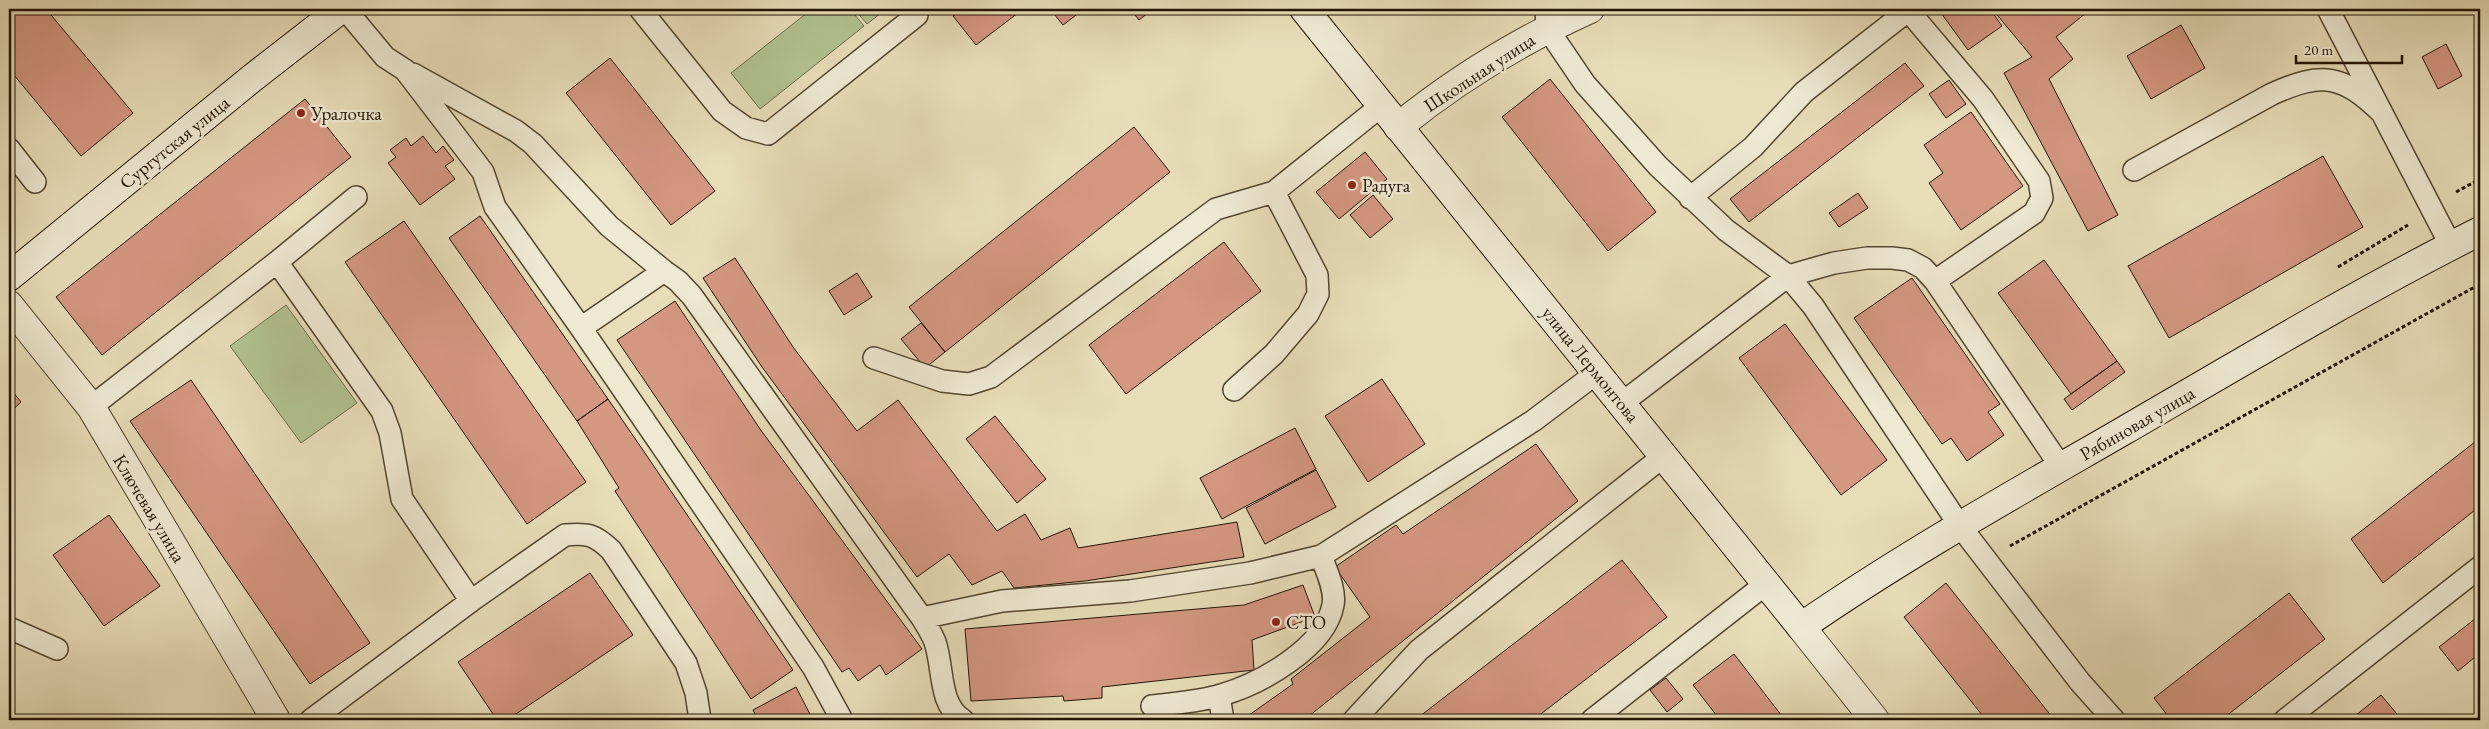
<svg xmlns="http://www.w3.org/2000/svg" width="2489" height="729" font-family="'EB Garamond',serif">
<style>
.green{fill:#b2c291;stroke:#6a6b4a}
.building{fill:#d49782;stroke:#221403}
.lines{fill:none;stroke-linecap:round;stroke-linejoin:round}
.lane-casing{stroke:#534630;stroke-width:24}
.street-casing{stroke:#534630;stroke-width:30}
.secondary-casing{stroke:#221403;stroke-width:30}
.path{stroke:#221403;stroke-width:3;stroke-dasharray:4 2.5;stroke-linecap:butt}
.lane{stroke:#efe9d2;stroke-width:21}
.street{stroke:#efe9d2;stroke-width:28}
.secondary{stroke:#efe9d2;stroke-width:28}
.poi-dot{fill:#8f2418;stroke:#efe9d2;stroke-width:2}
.labels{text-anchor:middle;stroke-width:5;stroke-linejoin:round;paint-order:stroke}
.street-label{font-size:19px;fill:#221403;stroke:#efe9d2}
.poi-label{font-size:19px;fill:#221403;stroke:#efe9d2;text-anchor:start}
</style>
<rect width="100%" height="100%" fill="#e7ddb9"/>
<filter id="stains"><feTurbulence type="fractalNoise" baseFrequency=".004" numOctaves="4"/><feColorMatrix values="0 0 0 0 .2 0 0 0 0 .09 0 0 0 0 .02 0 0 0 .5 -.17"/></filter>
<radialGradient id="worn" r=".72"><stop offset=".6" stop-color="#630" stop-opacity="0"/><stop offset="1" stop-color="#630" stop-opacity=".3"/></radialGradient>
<path class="green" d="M812,9H850L864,26L760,109L731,73Z
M854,9H886L867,24Z
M286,305L357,403L301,443L230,346Z"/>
<path class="building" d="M9,9H46L133,113L81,156L9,69Z
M962,9H1014L1018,13L976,45L953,16Z
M1050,9H1084L1063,25Z
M1130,9H1153L1139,20Z
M1947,9H1990L2002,26L1968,50L1941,13Z
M1995,9H2091L2056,37L2073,59L2049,79L2118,215L2088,231L2004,73L2032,57L1993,10Z
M2181,25L2205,68L2151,99L2127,56Z
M2446,44L2462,76L2438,89L2422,57Z
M610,58L715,191L671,225L566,93Z
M1905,63L1924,86L1749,222L1730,199Z
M1550,79L1656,212L1608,251L1502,117Z
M1949,80L1966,104L1946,118L1929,94Z
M305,99L351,157L102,355L56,297Z
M1971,112L2023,186L1961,230L1929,183L1943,173L1924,145Z
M1134,127L1170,172L945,352L909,307Z
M423,136L436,153L443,146L454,160L445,166L455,179L420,205L388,163L396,157L390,150L406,138L411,146Z
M1365,152L1387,179L1339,219L1316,192Z
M2323,156L2363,227L2169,338L2128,266Z
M1858,193L1868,208L1839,227L1829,213Z
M1373,195L1393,219L1370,238L1350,215Z
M480,216L608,399L577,421L449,238Z
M404,221L586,482L527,524L345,262Z
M1224,242L1261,291L1126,394L1089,345Z
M735,258L793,347L857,431L898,400L997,531L1025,514L1041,540L1070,528L1078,548L1237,522L1244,557L1085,581L1014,588L1002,571L972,585L949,554L917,577L762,367L703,278Z
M2044,260L2117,361L2071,394L1998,293Z
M857,273L872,297L844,315L829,291Z
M1912,278L2000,404L1988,412L2004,435L1967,461L1951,438L1942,444L1854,318Z
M675,301L760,429L922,649L886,675L880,665L858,681L849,668L842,672L617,340Z
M921,323L945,352L925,368L901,339Z
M1785,324L1887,460L1841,495L1739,358Z
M2117,361L2125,372L2072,410L2064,399Z
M1382,379L1425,444L1368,482L1325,416Z
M191,380L370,643L310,684L130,421Z
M9,387L21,402L9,413Z
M608,399L793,670L751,699L615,491L619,488L577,421Z
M995,416L1046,479L1017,503L966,439Z
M1295,428L1316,469L1222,519L1200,478Z
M2480,438V506L2383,583L2351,539Z
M1536,444L1578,501L1304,720H1242L1293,684L1291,679L1370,617L1335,567L1396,525L1403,534Z
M1316,470L1336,507L1265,544L1246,508Z
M109,515L160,586L104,626L53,555Z
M1622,560L1667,617L1533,720H1415Z
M590,573L633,635L507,720H497L458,662Z
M1946,583L2052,717L2048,720H1986L1904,617Z
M1303,585L1315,617L1252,640L1254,670L1102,687V698L1064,701L1063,696L971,701L965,629L1244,605Z
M2289,593L2325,639L2221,720H2171L2154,698Z
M2480,615V653L2458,671L2439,647Z
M1734,654L1785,720H1720L1693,685Z
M1666,678L1683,699L1667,712L1650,690Z
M796,687L813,720H758L753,710Z
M2381,695L2402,720H2350Z"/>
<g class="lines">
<defs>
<path id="lane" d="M345,9L385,57L405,70L483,172L495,207L581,328L813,667L842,720
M640,9L722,111L746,128L768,134L917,15
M1546,9L1547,28L1585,84L1658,166L1726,230L1788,276L1813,306L1960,526L2080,682L2114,720
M1907,9L1983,99L2039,181L2042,198L2034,213L1935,281L2061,467
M2328,9L2451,246
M413,74L516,131L533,144L609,226L664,271
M9,149L35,182
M2134,170L2272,94C2323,71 2343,75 2382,113
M1690,198L1753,147L1804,92L1910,9
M277,262L382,411L390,433L402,499L471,601L311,720
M581,328L664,271L678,281L692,296L922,618
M874,358L942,381L969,384L991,377L1216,209L1274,192L1381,106
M1234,390L1274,354L1308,314L1318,294L1317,275L1274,192
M1622,403L1788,276L1834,263L1867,258H1892L1908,260L1923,268L1935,281
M91,407L277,262L356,197
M471,601L565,535C587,533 594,534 611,550L686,663L696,693L700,720
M9,628L57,649
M1219,696L1223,720
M1152,706C1174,703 1199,702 1221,695C1260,684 1325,648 1333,605C1336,590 1326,570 1321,556
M963,720C938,704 944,668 935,642C932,634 927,626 922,618L1002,601L1130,591L1250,573L1321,556L1533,421L1598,372
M1354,720L1419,650L1665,455
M1592,720L1767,583
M2285,720L2480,567"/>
<path id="street" d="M1398,127C1457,79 1521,40 1590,9
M9,305L91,407L276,720
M1801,627L1875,720"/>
<path id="secondary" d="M1304,9L1801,627C1905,555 2016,493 2125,430C2242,362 2359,292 2480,231
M9,277L251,79L341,9"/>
</defs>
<use href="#lane" class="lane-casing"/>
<use href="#street" class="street-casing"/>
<use href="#secondary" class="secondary-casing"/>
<path class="path" d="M2456,192L2480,179
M2338,267L2408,225
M2010,546L2480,284"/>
<use href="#lane" class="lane"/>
<use href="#street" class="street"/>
<use href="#secondary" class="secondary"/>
</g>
<g class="poi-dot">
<circle cx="301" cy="113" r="5"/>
<circle cx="1352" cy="185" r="5"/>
<circle cx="1276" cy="622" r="5"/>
</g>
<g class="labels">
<g class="street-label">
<text transform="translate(1479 72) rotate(-33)" y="7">Школьная улица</text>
<text transform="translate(174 142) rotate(-39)" y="7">Сургутская улица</text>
<text transform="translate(1591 364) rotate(51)" y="7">улица Лермонтова</text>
<text transform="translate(2137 423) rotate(-30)" y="7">Рябиновая улица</text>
<text transform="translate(150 508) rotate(59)" y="7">Ключевая улица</text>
</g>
<g class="poi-label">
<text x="311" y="120">Уралочка</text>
<text x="1362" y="192">Радуга</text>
<text x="1286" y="629">СТО</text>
</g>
</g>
<rect width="2489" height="729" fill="none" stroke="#e7ddb9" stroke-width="30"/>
<rect x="10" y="10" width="2469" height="709" fill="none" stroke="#221403" stroke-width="2.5"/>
<rect x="15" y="15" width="2459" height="699" fill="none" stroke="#221403"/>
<path d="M2296 55v8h106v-8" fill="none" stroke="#221403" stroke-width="2.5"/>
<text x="2304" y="55" font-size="15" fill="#221403" stroke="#efe9d2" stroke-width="4" paint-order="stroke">20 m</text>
<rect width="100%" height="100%" filter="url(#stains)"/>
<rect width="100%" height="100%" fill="url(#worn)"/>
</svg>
